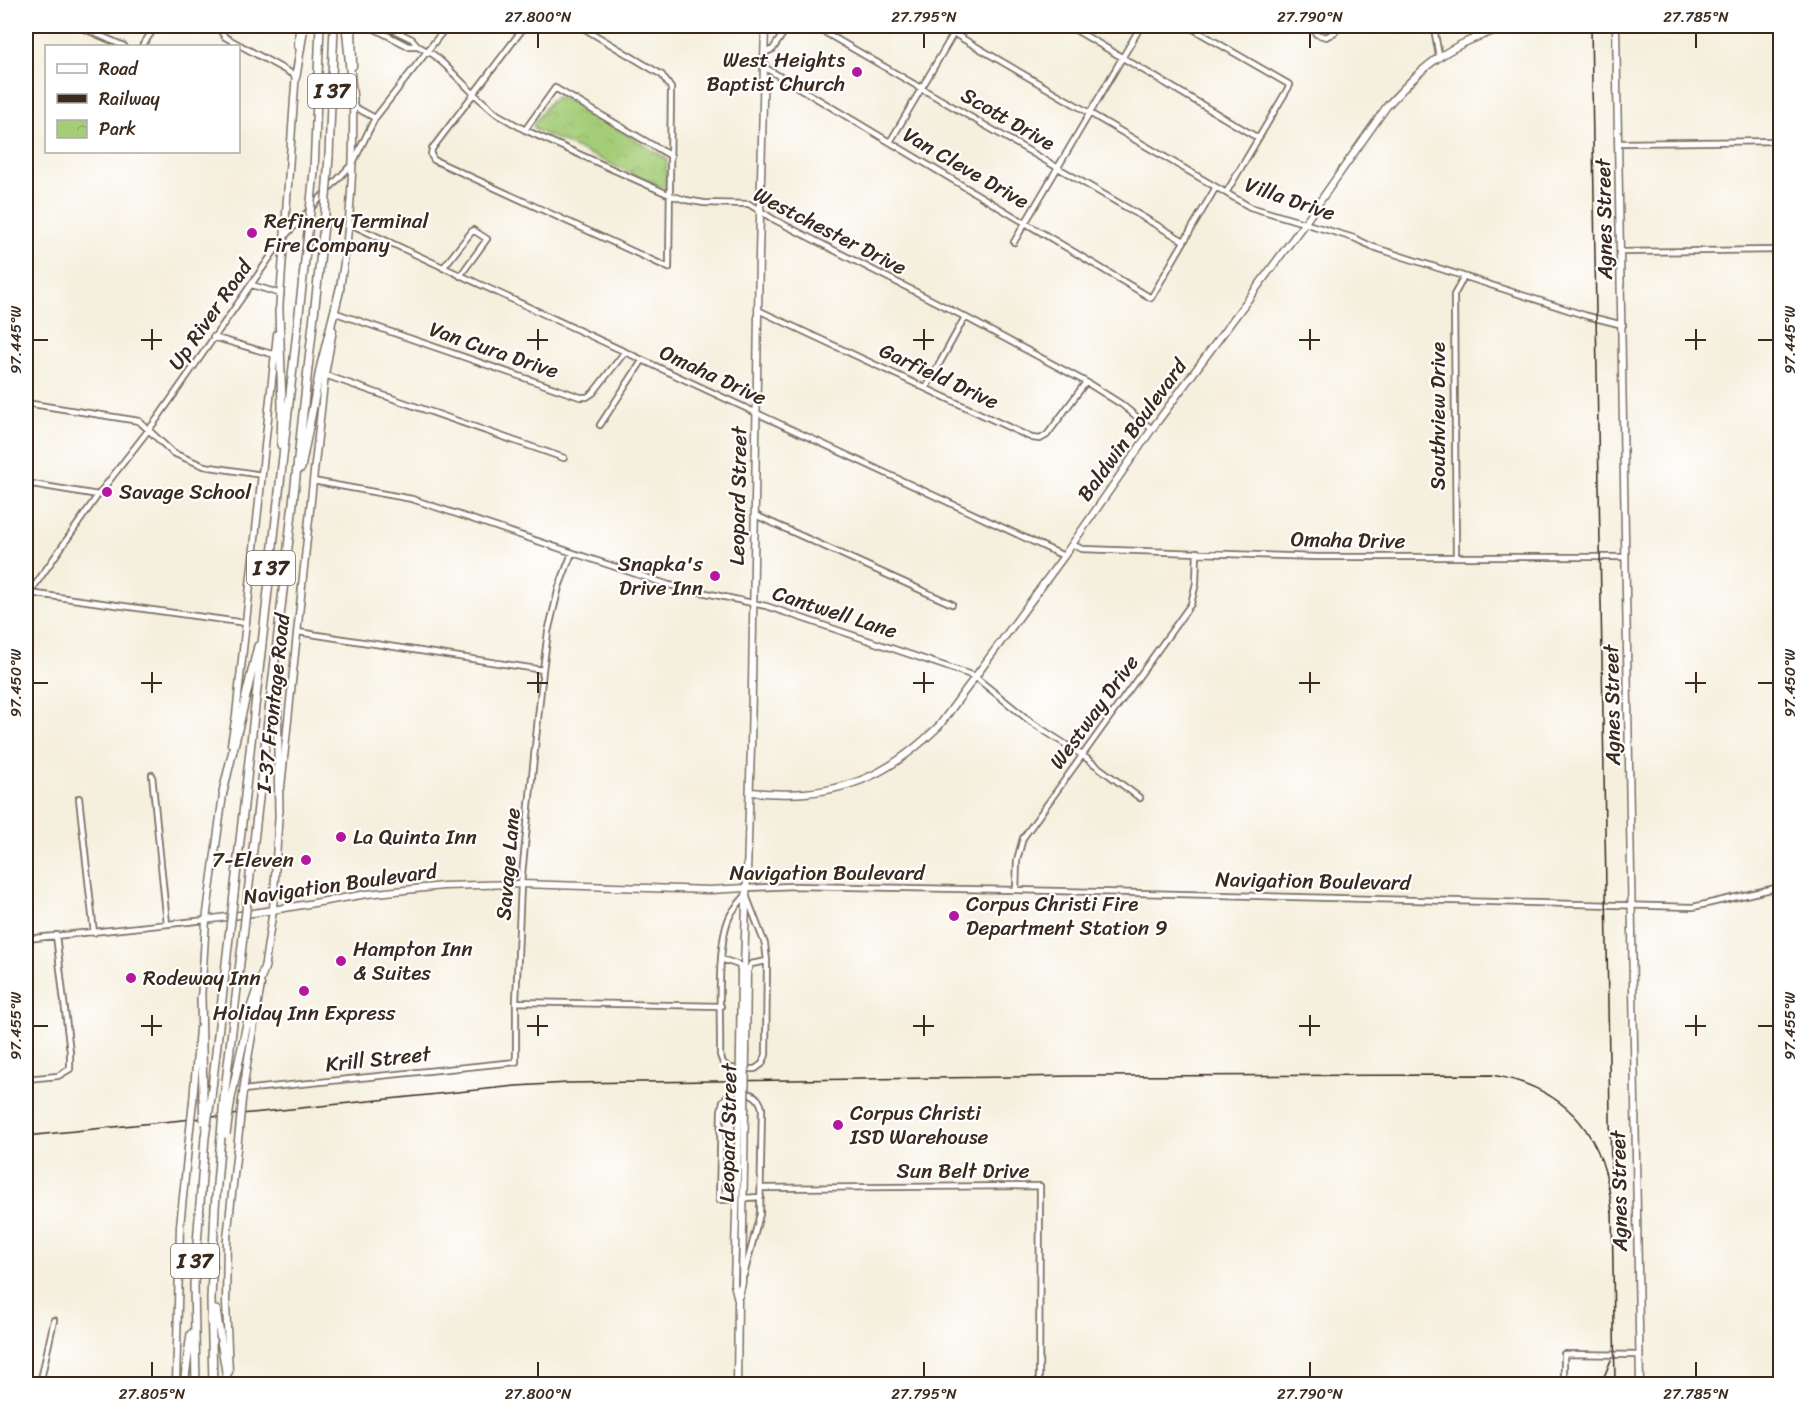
<svg xmlns="http://www.w3.org/2000/svg" width="1806" height="1410" font-family="Sriracha,sans-serif">
<style>
.park{fill:url(#park-crowns);stroke:#707c4b;stroke-width:1.5}
.lines{fill:none;stroke-linecap:round;stroke-linejoin:round}
.minor-casing{stroke:#7c6f61;stroke-width:8}
.major-casing{stroke:#7c6f61;stroke-width:9}
.highway-casing{stroke:#7c6f61;stroke-width:10}
.minor{stroke:#fff;stroke-width:4.5}
.major{stroke:#fff;stroke-width:6}
.highway{stroke:#fff;stroke-width:7}
.rail{stroke:#3b2a1e;stroke-width:1.5}
.major-bridge-casing{stroke:#7c6f61;stroke-width:9;stroke-linecap:butt}
.highway-bridge-casing{stroke:#7c6f61;stroke-width:10;stroke-linecap:butt}
.major-bridge{stroke:#fff;stroke-width:6}
.highway-bridge{stroke:#fff;stroke-width:7}
.ticks{fill:none;stroke:#3b2a1e;stroke-width:2}
.poi-dot{fill:#b5179e;stroke:#fff;stroke-width:2}
.labels{text-anchor:middle;stroke-width:4.5;stroke-linejoin:round;paint-order:stroke}
.shield{fill:#fff;stroke:#766a62;stroke-width:1.5}
.shield-label{font-size:20px;font-weight:bold;fill:#3b2a1e}
.poi-label{font-size:21px;fill:#3b2a1e;stroke:#fff;text-anchor:start}
.street-label{font-size:21px;fill:#3b2a1e;stroke:#fff}
.neatline{fill:none;stroke:#3b2a1e;stroke-width:2}
.ticks-label{font-size:15px;text-anchor:middle;fill:#3b2a1e}
</style>
<defs>
<pattern id="park-crowns" width="20" height="18" patternUnits="userSpaceOnUse" patternTransform="scale(1.5)"><rect width="20" height="18" fill="#a5cd78"/><path d="M2 6a3 3 0 1 1 6 0M12 15a3 3 0 1 1 6 0" fill="none" stroke="#8fb067"/></pattern>
</defs>
<rect width="100%" height="100%" fill="#fff"/>
<filter id="ink" filterUnits="userSpaceOnUse"><feTurbulence type="fractalNoise" baseFrequency=".0167" numOctaves="2"/><feDisplacementMap in="SourceGraphic" scale="12" xChannelSelector="R" yChannelSelector="G"/><feConvolveMatrix kernelMatrix="1 2 1 2 8 2 1 2 1" color-interpolation-filters="sRGB"/></filter>
<filter id="wash" filterUnits="userSpaceOnUse"><feTurbulence type="fractalNoise" baseFrequency=".008" numOctaves="4" result="noise"/><feDisplacementMap in="SourceGraphic" scale="24" xChannelSelector="R" yChannelSelector="G"/><feGaussianBlur stdDeviation="1.35" result="paint"/><feColorMatrix in="noise" values="0 0 0 0 0 0 0 0 0 0 0 0 0 0 0 0 0 1.4 0 .05"/><feComposite in="paint" operator="in"/></filter>
<g filter="url(#wash)">
<rect width="100%" height="100%" fill="#f5efdd"/>
<path class="park" d="M556,97H562L665,157L667,160L666,185L661,187L536,130L533,126L534,123L551,100Z"/>
</g>
<g filter="url(#ink)">
<g class="lines">
<defs>
<path id="minor" d="M78,26L124,46
M217,26L225,37L296,76
M369,26L408,46H418
M385,26L412,39L418,46L434,55L445,65L474,94L497,114L525,130L670,195L686,200L704,203L749,204L773,219L965,317L1086,382L1121,404L1152,429
M525,26L432,149L431,155L434,160L669,268L671,88L662,75L580,26
M814,26L1184,241
M941,26L1250,207L1354,238L1373,247L1587,316L1623,325
M1069,26L1258,138
M1188,26L1290,85L1226,193
M1313,26L1316,34L1326,37L1335,32L1337,26
M1439,26L1435,34L1439,56
M142,46L156,26
M764,53L773,49L788,26
M764,67L1151,298L1216,187
M353,106L375,118
M525,130L555,88L671,156
M890,142L958,26
M1619,143L1780,141
M348,223L1064,556
M1014,242L1141,26
M1620,252L1780,250
M443,268L473,230L487,239L460,276
M252,285L281,294
M758,310L1032,438L1040,439L1047,435L1086,382
M336,313L580,397H587L593,393L624,353
M213,337L275,355
M325,375L564,458
M926,388L965,317
M26,403L139,421L173,453L204,466L262,475
M600,425L642,361
M313,481L412,499L669,585L766,606L974,676L1031,722L1082,755L1140,798
M26,483L98,495
M755,515L952,604
M1072,544L1082,549L1317,557H1626
M1456,557L1454,295L1464,277
M29,593L246,623
M26,598L98,495L157,419L285,236L353,163L375,118L447,26
M298,632L543,670
M152,775L167,924
M79,798L94,933
M746,888L794,886L1016,890L1693,907L1780,887
M1016,890L1017,860L1023,838L1191,604L1196,583L1197,552
M746,895L765,944L767,961L766,1055L762,1064L755,1069H743L730,1068L723,1063L720,1055C721,1020 715,943 731,914C735,907 741,901 746,895Z
M26,939L206,920
M721,959L739,965L741,973
M747,973L751,964L767,961
M516,1002L721,1006
M26,1079L58,1076L70,1069V1052L56,935
M243,1090L516,1062V1002L521,884L543,670L548,632L559,587L572,553
M761,1188L1040,1186L1039,1384
M743,1198L761,1197
M736,1199L719,1200L721,1111L723,1101L729,1094C745,1093 757,1090 762,1108L760,1214L744,1275
M40,1384L54,1320
M1564,1384V1354L1639,1355"/>
<path id="major" d="M352,26L353,66
M1616,26C1628,478 1628,932 1640,1384
M298,46L299,26
M339,293C351,229 354,162 353,97
M279,312L296,71
M231,744L236,715L277,334
M281,787L313,481L325,375L333,330
M750,792C768,793 787,795 805,793C862,788 899,765 939,726L1064,556L1152,429L1304,224L1387,106C1403,89 1419,71 1438,58C1459,43 1486,33 1510,26
M206,920L273,910L367,894L443,886L521,884L710,890L746,888
M744,967L747,973L746,1051
M264,969L273,910L279,810
M201,1000L206,920L224,787
M740,1050L741,973L744,967L751,747L759,254L765,26
M242,1100L247,1064L261,985
M193,1101L199,1029
M739,1296L742,1283L745,1110
M229,1372L226,1303L227,1238L239,1131
M176,1384L180,1226L189,1138
M737,1384L738,1300L734,1284L739,1110"/>
<path id="highway" d="M346,26L353,101
M296,76L304,26
M329,156L334,26
M314,171L320,26
M279,310L282,406L281,445
M301,468L321,365L340,289
M277,689L279,812
M223,792L258,646
M248,893C275,670 299,448 324,225
M234,894L307,242
M201,997L203,1097
M211,1097L229,937
M231,1098L250,1010L265,966
M224,1099L243,937
M216,1310L228,1384
M184,1384L191,1334
M196,1384L194,1284L205,1137
M213,1384L211,1299L215,1208L221,1136"/>
</defs>
<use href="#minor" class="minor-casing"/>
<use href="#major" class="major-casing"/>
<use href="#highway" class="highway-casing"/>
<use href="#minor" class="minor"/>
<use href="#major" class="major"/>
<use href="#highway" class="highway"/>
<path class="rail" d="M1591,26L1611,1175
M26,1136L516,1086L568,1083L1077,1076L1492,1075C1569,1088 1607,1138 1612,1214
M1612,1208L1615,1384
M1601,1384L1611,1360"/>
<defs>
<path id="major-bridge" d="M739,1110L740,1050
M745,1110L746,1051
M239,1131L242,1100
M189,1138L193,1101"/>
<path id="highway-bridge" d="M324,225L329,156
M307,242L314,171
M229,937L234,894
M243,937L248,893
M203,1097L204,1121
M226,1134L231,1098
M221,1136L224,1099
M205,1137L211,1097"/>
</defs>
<use href="#major-bridge" class="major-bridge-casing"/>
<use href="#highway-bridge" class="highway-bridge-casing"/>
<use href="#major-bridge" class="major-bridge"/>
<use href="#highway-bridge" class="highway-bridge"/>
</g>
</g>
<path class="ticks" d="M538,33V48M924,33V48M1310,33V48M1696,33V48M152,329V350M538,329V350M924,329V350M1310,329V350M1696,329V350M33,340H48M141,340H162M527,340H548M913,340H934M1299,340H1320M1685,340H1706M1758,340H1773M152,672V693M538,672V693M924,672V693M1310,672V693M1696,672V693M33,683H48M141,683H162M527,683H548M913,683H934M1299,683H1320M1685,683H1706M1758,683H1773M152,1015V1036M538,1015V1036M924,1015V1036M1310,1015V1036M1696,1015V1036M33,1026H48M141,1026H162M527,1026H548M913,1026H934M1299,1026H1320M1685,1026H1706M1758,1026H1773M152,1362V1377M538,1362V1377M924,1362V1377M1310,1362V1377M1696,1362V1377"/>
<g class="poi-dot">
<circle cx="857" cy="72" r="6"/>
<circle cx="252" cy="233" r="6"/>
<circle cx="107" cy="492" r="6"/>
<circle cx="715" cy="576" r="6"/>
<circle cx="341" cy="837" r="6"/>
<circle cx="306" cy="860" r="6"/>
<circle cx="954" cy="916" r="6"/>
<circle cx="341" cy="961" r="6"/>
<circle cx="131" cy="978" r="6"/>
<circle cx="304" cy="991" r="6"/>
<circle cx="838" cy="1125" r="6"/>
</g>
<g class="labels">
<g class="shield">
<rect x="308" y="74" width="48" height="34" rx="4.5"/>
<rect x="247" y="551" width="48" height="34" rx="4.5"/>
<rect x="171" y="1244" width="48" height="34" rx="4.5"/>
</g>
<g class="shield-label">
<text x="332" y="98">I 37</text>
<text x="271" y="575">I 37</text>
<text x="195" y="1268">I 37</text>
</g>
<g class="poi-label">
<text x="845" y="67" text-anchor="end">West Heights<tspan x="845" dy="24">Baptist Church</tspan></text>
<text x="264" y="228">Refinery Terminal<tspan x="264" dy="24">Fire Company</tspan></text>
<text x="119" y="499">Savage School</text>
<text x="703" y="571" text-anchor="end">Snapka's<tspan x="703" dy="24">Drive Inn</tspan></text>
<text x="353" y="844">La Quinta Inn</text>
<text x="294" y="867" text-anchor="end">7-Eleven</text>
<text x="966" y="911">Corpus Christi Fire<tspan x="966" dy="24">Department Station 9</tspan></text>
<text x="353" y="956">Hampton Inn<tspan x="353" dy="24">&amp; Suites</tspan></text>
<text x="143" y="985">Rodeway Inn</text>
<text x="304" y="1020" text-anchor="middle">Holiday Inn Express</text>
<text x="850" y="1120">Corpus Christi<tspan x="850" dy="24">ISD Warehouse</tspan></text>
</g>
<g class="street-label">
<text transform="translate(1008 119) rotate(30)" y="7">Scott Drive</text>
<text transform="translate(966 168) rotate(30)" y="7">Van Cleve Drive</text>
<text transform="translate(1290 199) rotate(19)" y="7">Villa Drive</text>
<text transform="translate(1604 219) rotate(-91)" y="7">Agnes Street</text>
<text transform="translate(830 231) rotate(27)" y="7">Westchester Drive</text>
<text transform="translate(210 315) rotate(-55)" y="7">Up River Road</text>
<text transform="translate(494 350) rotate(19)" y="7">Van Cura Drive</text>
<text transform="translate(713 375) rotate(25)" y="7">Omaha Drive</text>
<text transform="translate(939 376) rotate(25)" y="7">Garfield Drive</text>
<text transform="translate(1438 416) rotate(-90)" y="7">Southview Drive</text>
<text transform="translate(1132 430) rotate(-54)" y="7">Baldwin Boulevard</text>
<text transform="translate(738 496) rotate(-89)" y="7">Leopard Street</text>
<text transform="translate(1348 540) rotate(1)" y="7">Omaha Drive</text>
<text transform="translate(835 612) rotate(18)" y="7">Cantwell Lane</text>
<text transform="translate(273 703) rotate(-84)" y="7">I-37 Frontage Road</text>
<text transform="translate(1612 705) rotate(-91)" y="7">Agnes Street</text>
<text transform="translate(1094 712) rotate(-54)" y="7">Westway Drive</text>
<text transform="translate(508 864) rotate(-85)" y="7">Savage Lane</text>
<text x="827" y="880">Navigation Boulevard</text>
<text transform="translate(1313 881) rotate(1)" y="7">Navigation Boulevard</text>
<text transform="translate(340 884) rotate(-8)" y="7">Navigation Boulevard</text>
<text transform="translate(378 1059) rotate(-6)" y="7">Krill Street</text>
<text transform="translate(728 1133) rotate(-89)" y="7">Leopard Street</text>
<text x="963" y="1178">Sun Belt Drive</text>
<text transform="translate(1619 1191) rotate(-91)" y="7">Agnes Street</text>
</g>
</g>
<rect width="1806" height="1410" fill="none" stroke="#fff" stroke-width="66"/>
<rect x="45" y="45" width="195" height="108" fill="#ffffff" stroke="#b1aaa5" stroke-width="1.5"/>
<rect x="57" y="64" width="30" height="9" fill="#ffffff" stroke="#b1aaa5" stroke-width="1.5"/>
<text x="99" y="75" font-size="18" fill="#3b2a1e">Road</text>
<rect x="57" y="94" width="30" height="9" fill="#3b2a1e" stroke="#b1aaa5" stroke-width="1.5"/>
<text x="99" y="105" font-size="18" fill="#3b2a1e">Railway</text>
<rect x="57" y="120" width="30" height="18" fill="url(#park-crowns)" stroke="#b1aaa5" stroke-width="1.5"/>
<text x="99" y="135" font-size="18" fill="#3b2a1e">Park</text>
<rect x="33" y="33" width="1740" height="1344" class="neatline"/>
<g class="ticks-label">
<text x="538" y="22">27.800°N</text>
<text x="924" y="22">27.795°N</text>
<text x="1310" y="22">27.790°N</text>
<text x="1696" y="22">27.785°N</text>
<text transform="translate(1790 340) rotate(-90)" y="5">97.445°W</text>
<text transform="translate(16 340) rotate(-90)" y="5">97.445°W</text>
<text transform="translate(1790 683) rotate(-90)" y="5">97.450°W</text>
<text transform="translate(16 683) rotate(-90)" y="5">97.450°W</text>
<text transform="translate(1790 1026) rotate(-90)" y="5">97.455°W</text>
<text transform="translate(16 1026) rotate(-90)" y="5">97.455°W</text>
<text x="152" y="1399">27.805°N</text>
<text x="538" y="1399">27.800°N</text>
<text x="924" y="1399">27.795°N</text>
<text x="1310" y="1399">27.790°N</text>
<text x="1696" y="1399">27.785°N</text>
</g>
</svg>
